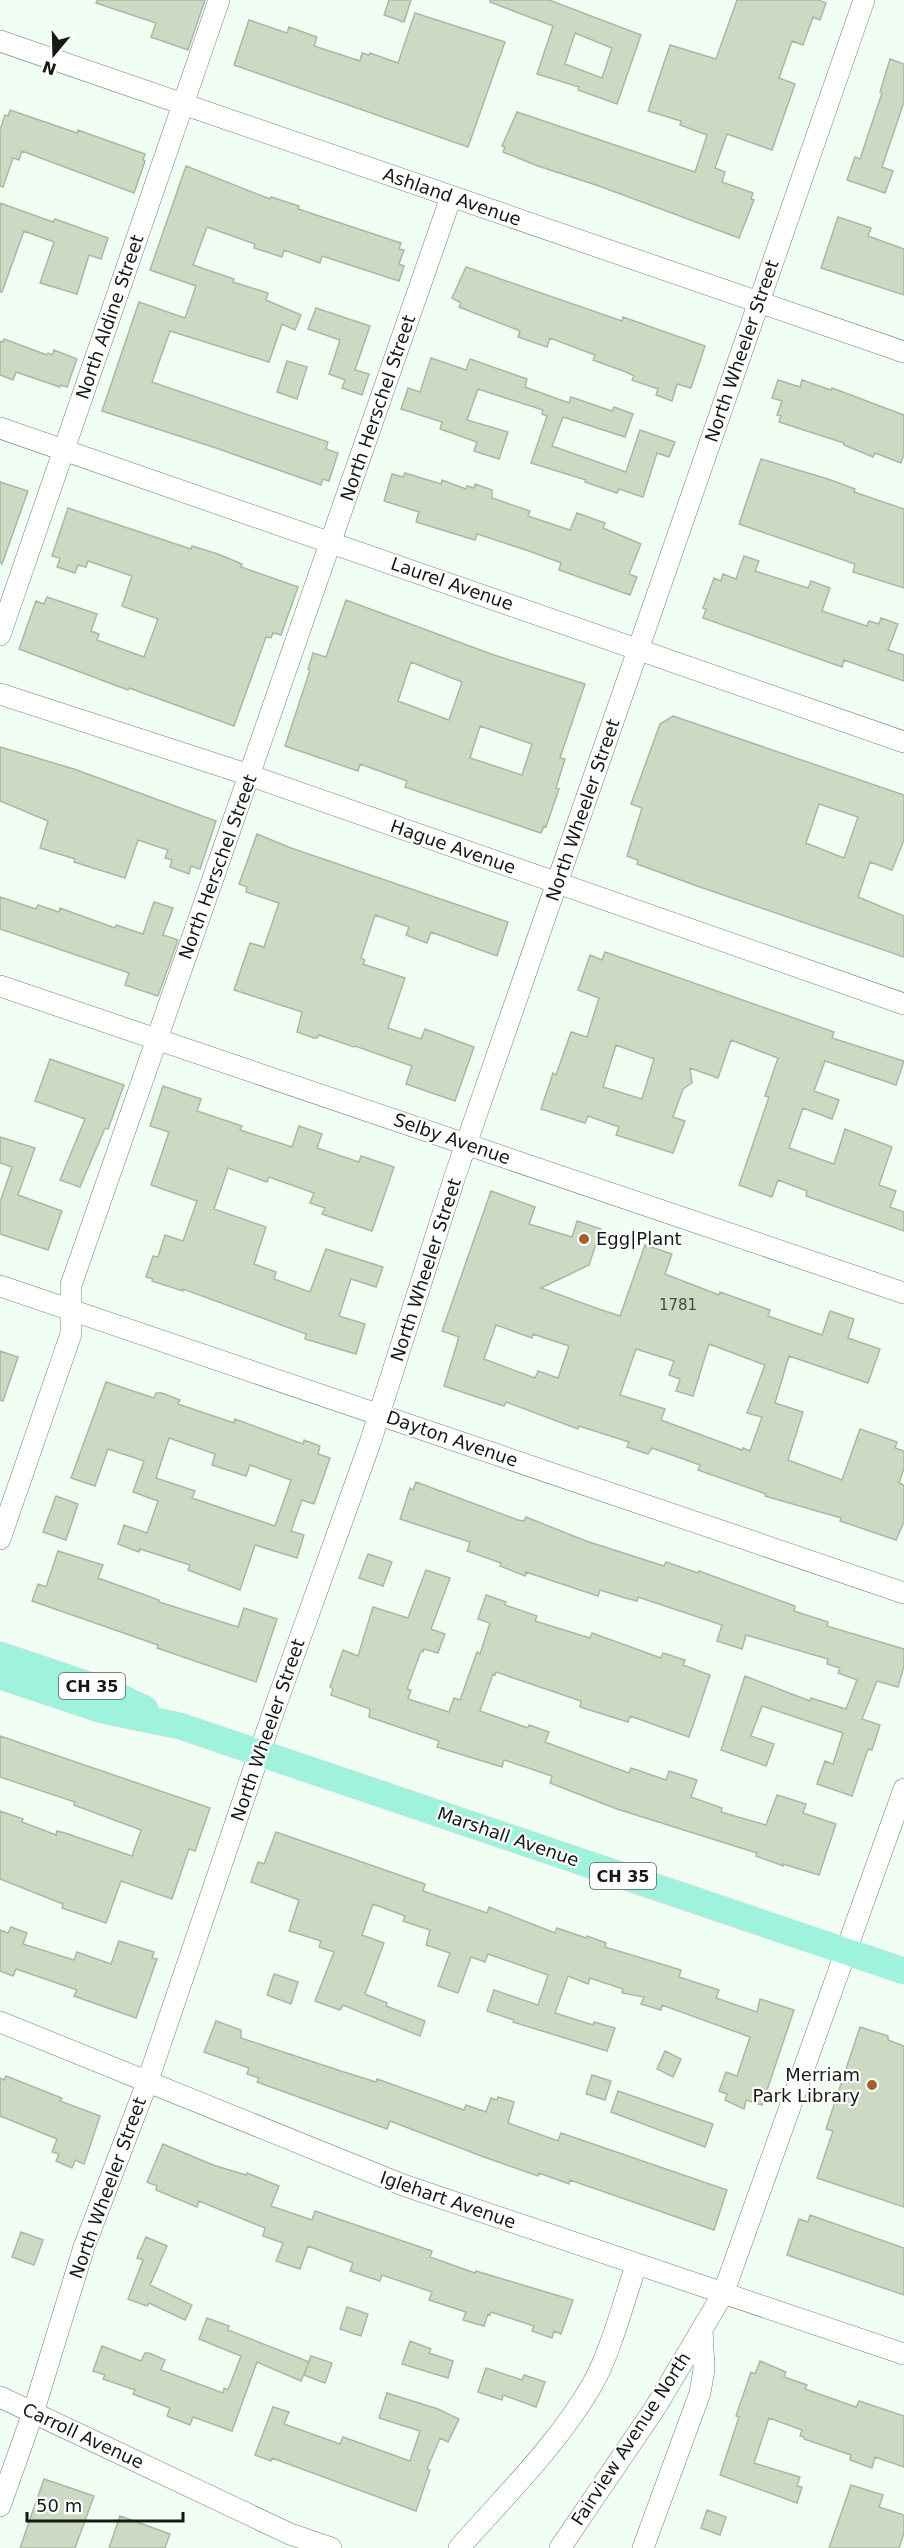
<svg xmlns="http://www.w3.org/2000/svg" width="904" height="2548" font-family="'DejaVu Sans',sans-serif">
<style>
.building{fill:#cddac3;stroke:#abb8a2;stroke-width:1.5;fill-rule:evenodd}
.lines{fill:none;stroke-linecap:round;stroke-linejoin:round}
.minor-casing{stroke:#6d8272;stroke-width:22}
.major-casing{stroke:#d9dbda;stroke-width:27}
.minor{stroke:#fff;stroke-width:21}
.major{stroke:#9ff3dc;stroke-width:26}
.poi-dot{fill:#a46030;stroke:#fff;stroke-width:2}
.labels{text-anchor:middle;stroke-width:4.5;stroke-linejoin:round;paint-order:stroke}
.number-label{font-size:15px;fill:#424b40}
.shield{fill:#fff;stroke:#5a5f5b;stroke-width:1.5}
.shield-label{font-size:16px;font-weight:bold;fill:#131b15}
.street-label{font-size:18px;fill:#131b15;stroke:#fff}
.poi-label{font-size:18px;fill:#131b15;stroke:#fff;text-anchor:start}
</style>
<rect width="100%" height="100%" fill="#f0fef3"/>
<path class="building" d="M97,0H205L188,50L151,37L156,23L96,3Z
M389,0H411L404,22L384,15Z
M490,0H549L641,35L617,104L578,90L579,87L537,74L553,26L490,2ZM575,33L612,48L602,78L565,64Z
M737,0H819L826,3L820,20L813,17L803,45L792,41L779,78L795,84L772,150L727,134L715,168L725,172L722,182L753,193L751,199L754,200L739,238L599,186L538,166L503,152L505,147L502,146L517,112L695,172L707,135L680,125L681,121L648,111L670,45L716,59Z
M415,13L505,42L468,147L234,65L249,20L287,33L289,27L317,37L314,46L360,61L362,53L369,55L370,53L398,63Z
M890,59L904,64V102L882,167L893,171L885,193L847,180L855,157L860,159L882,93L880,92Z
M10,110L77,133L78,130L145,154L143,160L145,161L134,193L22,151L19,160L13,158L3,187L0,186V130L5,115L8,116Z
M186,166L270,199L271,197L299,206L298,209L401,243L399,249L404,250L399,264L404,266L399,281L322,256L320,263L284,250L282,257L254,248L255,244L207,227L193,265L234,279L233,282L268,293L266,300L301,315L295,330L282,324L269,362L170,331L152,382L328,442L326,449L338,453L329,481L323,479L321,485L216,448L102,411L139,302L185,318L196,286L150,270Z
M0,203L53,222L55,219L108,238L101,259L89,255L77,294L40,283L54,242L24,231L2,292H0Z
M838,217L871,228L868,236L904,249V295L821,268Z
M466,267L622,321L623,317L705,346L691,388L677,384L672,401L656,395L658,389L632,380L634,376L626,372L593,360L595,355L550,338L547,347L518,337L520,331L459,307L461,303L452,298Z
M316,308L370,326L355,370L369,374L362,395L342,388L345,380L329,374L340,340L308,329Z
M4,339L47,355L48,353L52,355L54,350L77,359L67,387L61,385L60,387L16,372L13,380L0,375V341L3,342Z
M431,358L466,370L470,359L527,379L525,387L569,403L571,397L612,411L614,407L633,414L625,437L563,417L552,446L626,472L640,430L675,442L669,457L657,453L643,497L619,489L617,493L585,482L586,480L531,463L547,416L542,414L543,410L478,389L467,420L508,432L499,459L474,451L477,442L440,429L442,422L401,409L408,388L420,392Z
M287,361L307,367L297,399L277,392Z
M778,380L800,387L802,380L831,390L832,388L904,415V454L901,463L875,453L873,457L844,445V443L779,422L781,416L777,415L782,401L772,398Z
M761,459L828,479L855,489L854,492L904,509V588L853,572L855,564L739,524Z
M405,473L441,484L442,480L466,489L467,486L474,488L475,484L492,490V498L530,511L528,516L570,530L577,513L605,523L603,528L641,544L629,574L637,577L630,595L559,570L561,563L559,562L526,550L477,534L475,540L416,522L419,512L384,501L392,474L403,477Z
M0,482L28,491L2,564L0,563Z
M68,508L191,549L192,546L218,554L242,564L241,567L298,587L281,635L273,633L271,638L266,637L234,726L129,688L128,690L19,649L36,601L44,604L47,597L97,614L91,631L99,634L97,640L144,657L158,619L122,606L132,576L88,561L86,567L78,565L75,573L57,567L60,558L52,556Z
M744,556L759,561L755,571L808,588L811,581L830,588L822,611L867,626L869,621L879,624L881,618L898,624L888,650L904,655V681L844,660L842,667L703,618L706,609L703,608L714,578L721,581L723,574L736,579Z
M346,600L491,654L585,684L560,758L565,759L556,788L559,789L546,827L544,826L541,833L405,787L407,781L360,764L358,771L285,746L310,670L308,669L313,653L326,657ZM411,662L462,682L449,720L398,701ZM480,726L532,744L522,775L470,758Z
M673,716L904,795V840L892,870L870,862L858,897L904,916V957L697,886L637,864L638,860L627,856L642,808L631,804L660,724ZM819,804L858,817L844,858L806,843Z
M0,747L74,769L216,821L200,869L191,866L189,874L170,867L172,860L165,858L168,850L138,840L125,878L74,862L75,859L40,848L48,821L0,801Z
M257,834L291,848L508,922L497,956L431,932L427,943L406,935L409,927L375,915L361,958L365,960L363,964L405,978L388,1028L421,1039L425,1029L474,1047L455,1101L406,1084L412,1066L355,1046L354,1047L319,1035L317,1038H314L297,1032L302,1012L234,990L250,943L264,947L279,903L246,892L247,887L239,884Z
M0,897L36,909L38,905L59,912L60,908L115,928L116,925L143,934L154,902L173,908L163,935L178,940L158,996L125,985L129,973L0,929Z
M605,952L834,1032L832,1038L904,1061L896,1085L825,1061L814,1091L839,1100L832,1119L803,1108L789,1148L834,1164L845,1129L892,1147L879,1185L896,1191L890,1207L904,1212V1231L806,1196L807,1191L778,1180L772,1197L739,1185L769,1097L765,1096L778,1058L731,1040L718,1078L690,1068L692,1083L683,1089L673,1117L685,1121L673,1153L616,1135L619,1127L588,1116L585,1123L541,1109L553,1073L556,1075L571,1032L587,1037L599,998L578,990L590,955L602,960ZM616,1045L654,1059L642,1099L603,1087Z
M50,1059L124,1085L108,1129L105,1128L80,1187L60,1180L85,1119L35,1101Z
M163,1086L201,1099L197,1111L242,1126L240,1130L292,1147L299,1126L322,1134L317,1148L359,1162L361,1156L394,1167L372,1231L322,1214L325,1208L310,1203L314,1193L269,1177L267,1182L228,1168L214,1209L266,1227L254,1264L276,1272L274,1279L310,1292L326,1249L383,1267L376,1287L351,1279L339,1316L365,1324L356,1354L305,1339L306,1334L183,1289V1291L152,1281L153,1279L146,1277L153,1256L158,1257L165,1235L183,1241L197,1201L151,1185L169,1132L150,1126Z
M0,1137L35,1148L18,1195L62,1211L48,1250L0,1234V1202L12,1167L0,1163Z
M491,1191L535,1207L529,1224L572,1237L577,1221L601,1229L589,1265L541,1288L596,1308L620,1316L645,1245L672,1254L665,1274L719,1295L720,1292L770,1310L768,1316L822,1335L830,1311L854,1319L848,1338L880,1349L868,1383L789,1356L775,1403L803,1412L788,1460L842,1480L860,1429L897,1442L895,1448L904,1451V1468L899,1483L904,1485V1522L896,1540L840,1521L841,1518L765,1496L766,1494L698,1470L700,1465L652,1448L648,1454L627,1447L629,1442L579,1426L578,1429L506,1402L504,1406L444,1386L459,1337L442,1331ZM496,1325L532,1338L533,1334L569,1346L558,1378L538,1371L535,1378L484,1359ZM709,1344L765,1365L747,1413L762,1417L750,1451L743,1448L742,1450L661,1420L665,1409L620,1395L636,1349L674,1361L669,1375L680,1379L676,1391L693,1396Z
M0,1351L18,1357L3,1401L0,1400Z
M106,1382L154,1398L156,1393H162L180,1400L178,1404L234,1423L235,1419L303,1444L304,1440L320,1446L318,1454L330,1458L314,1504L302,1500L291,1531L304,1535L297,1558L255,1545L240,1590L188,1570L190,1565L140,1549L139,1552L118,1544L124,1525L147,1533L158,1501L133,1492L144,1461L108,1449L95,1486L71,1478ZM169,1438L215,1454L212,1465L246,1476L250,1465L291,1480L275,1526L192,1498L195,1491L156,1478Z
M416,1482L518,1520L524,1521L526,1517L586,1541L664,1566L666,1562L698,1573L699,1571L795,1606L794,1611L828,1622L827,1626L904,1649V1666L898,1687L877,1681L862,1719L880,1725L872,1750L868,1749L852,1796L817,1784L825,1761L833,1764L843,1733L762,1706L751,1736L774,1744L766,1766L721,1750L745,1676L810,1701L811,1698L846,1709L857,1680L838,1673L840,1668L827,1664L828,1659L746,1635L742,1649L717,1641L722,1625L638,1597L637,1601L625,1598L600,1590L598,1596L526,1572L525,1576L500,1566L501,1563L467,1551L470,1542L400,1519L410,1488L413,1490Z
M56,1496L78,1504L66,1540L43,1532Z
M58,1551L103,1565L98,1578L159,1600V1602L238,1627L244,1608L277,1619L256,1682L157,1648L158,1645L32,1601L38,1584L46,1587Z
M368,1554L392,1562L383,1586L359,1578Z
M426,1570L450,1578L431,1629L445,1634L438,1653L424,1649L423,1652L421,1651L407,1689L411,1690L408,1699L449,1712L454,1698L460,1700L477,1652L480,1654L490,1623L478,1619L486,1595L506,1602L505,1605L537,1616L535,1621L590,1638L592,1633L661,1658L663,1653L685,1660L683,1665L710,1675L689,1737L630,1716L628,1722L580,1707L581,1701L496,1672L495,1675L493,1674L480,1711L528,1728L529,1725L549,1732L545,1742L629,1773L631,1768L666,1780L669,1771L697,1780L691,1797L722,1808L721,1812L766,1825L777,1795L806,1804L803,1813L836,1824L819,1875L783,1864V1866L756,1856L757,1853L617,1809L550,1783L552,1776L504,1760L502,1767L437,1747L439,1741L369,1717L370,1709L331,1695L333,1689L330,1687L343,1650L358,1656L373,1607L408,1618Z
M0,1736L210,1808L195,1851L189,1849L172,1899L121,1881L106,1923L62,1908L63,1904L0,1879V1811L23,1819L22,1822L56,1835L57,1831L65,1833L132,1856L141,1830L74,1805L75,1802L0,1777Z
M276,1832L425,1884L423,1891L487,1913L489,1907L555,1933L557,1928L586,1938L587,1936L606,1943L605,1947L681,1970L679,1977L719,1990L716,1998L757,2012L760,1999L794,2010L762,2105L746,2100L744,2109L725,2100L727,2094L719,2091L726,2072L737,2076L750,2037L662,2005L661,2010L641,2004L644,1997L622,1993L623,1989L590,1978L588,1984L568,1976L555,2013L593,2025L594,2022L615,2028L607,2051L513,2022L514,2020L487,2011L494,1990L538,2005L548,1975L488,1954L485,1962L471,1957L458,1993L438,1986L450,1953L426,1945L430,1930L403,1921L405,1916L373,1904L362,1935L384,1943L365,1994L387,2003L386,2006L425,2021L420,2036L343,2005L340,2010L315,2001L334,1952L319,1947L321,1941L289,1931L299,1900L251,1882L258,1862L264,1864Z
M11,1927L27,1933L23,1944L74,1960L77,1952L111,1964L119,1941L154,1952L152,1958L157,1959L136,2018L74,1996L77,1990L54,1982L16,1969L13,1976L0,1971V1930L8,1933Z
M274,1974L298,1982L291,2004L267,1995Z
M216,2021L241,2030V2038L344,2072L376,2082L377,2079L464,2110L466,2105L486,2112L491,2098L497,2100L498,2097L514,2102L508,2123L558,2141L561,2133L727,2190L714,2230L570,2180L569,2184L539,2173L538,2176L484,2157L390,2121L387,2129L257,2082L259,2078L247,2074L249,2068L204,2052Z
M860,2027L888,2036V2040L904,2046V2207L817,2178L833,2131L826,2129Z
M665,2051L681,2059L673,2077L657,2069Z
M592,2075L611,2081L605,2100L586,2094Z
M6,2076L62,2098L60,2101L100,2116L84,2164L75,2160L72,2168L56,2161L59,2154L52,2152L57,2139L0,2116V2078L4,2080Z
M618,2091L713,2124L705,2147L611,2112Z
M163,2144L213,2165L246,2175L247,2173L279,2186L271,2206L312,2220L315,2211L432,2251L430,2257L475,2273L476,2271L573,2300L561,2334L554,2331L552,2338L532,2331L534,2326L491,2312L490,2315L488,2314L484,2326L463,2320L466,2312L429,2300L432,2292L382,2275L380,2281L350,2271L353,2263L308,2246L300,2269L276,2261L283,2243L263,2236L265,2228L199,2201L197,2207L156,2190L157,2186L147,2182Z
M810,2215L904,2248V2295L787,2255L799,2219L808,2222Z
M21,2232L43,2240L34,2265L12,2257Z
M146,2237L167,2246L150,2285L192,2305L185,2320L149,2303L147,2306L128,2299L143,2260L137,2258Z
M347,2307L368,2314L361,2336L340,2329Z
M207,2318L229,2326L228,2330L309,2362L301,2381L257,2362L232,2431L193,2417L190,2425L167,2416L170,2408L133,2394L135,2390L103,2379L105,2375L93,2371L102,2346L141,2361L145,2353H149L165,2360L161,2370L223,2393L224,2388L228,2390L241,2356L199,2339Z
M410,2341L431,2349L429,2353L453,2361L448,2378L402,2364Z
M311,2356L332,2363L325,2383L304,2375Z
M760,2361L786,2372L784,2377L807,2385L805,2389L856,2407L859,2401L904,2416V2467L875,2457L872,2468L850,2460L851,2455L804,2439V2437L800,2436L802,2430L769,2418L754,2463L800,2477L797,2486L802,2487L797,2503L720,2475L739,2417L736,2416L751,2372L755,2374Z
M486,2368L522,2380L524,2375L545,2382L536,2407L503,2395L502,2400L478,2392Z
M387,2393L438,2409L459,2419L448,2442L440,2438L427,2469L430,2470L416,2511L272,2458L271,2461L255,2455L273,2407L289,2412L284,2424L340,2444L343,2437L410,2461L420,2431L379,2418Z
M44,2479L94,2496L75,2548H20Z
M851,2485L883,2495L879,2507L904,2515V2533L899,2548H829Z
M707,2510L726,2517L720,2535L701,2528Z
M120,2516L170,2534L165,2548H109Z"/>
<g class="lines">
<defs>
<path id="minor" d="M0,41L904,352
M0,428L904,742
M0,635L219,0
M0,694L240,772L904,1004
M0,986L904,1293
M0,1286L904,1593
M0,1539L71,1334V1285L451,197
M0,2022L403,2185L904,2354
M0,2397L290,2534L331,2548
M0,2506L33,2413L84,2247L147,2083L273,1713L370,1443L455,1176L864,0
M459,2548C504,2497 558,2444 592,2385C610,2354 624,2301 636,2265
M560,2548L655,2408L723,2294L904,1789
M643,2548L700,2393L704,2369L702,2330"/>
<path id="major" d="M0,1655L107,1691L145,1709
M0,1676L102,1710L180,1726L904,1971"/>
</defs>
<use href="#minor" class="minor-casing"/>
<use href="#major" class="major-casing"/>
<use href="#minor" class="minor"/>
<use href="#major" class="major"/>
</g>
<g class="poi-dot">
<circle cx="584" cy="1239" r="6"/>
<circle cx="872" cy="2085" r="6"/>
</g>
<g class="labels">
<g class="number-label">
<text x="678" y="1310">1781</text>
</g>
<g class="shield">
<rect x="59" y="1673" width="66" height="26" rx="4.5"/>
<rect x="590" y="1863" width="66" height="26" rx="4.5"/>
</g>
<g class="shield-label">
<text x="92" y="1692">CH 35</text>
<text x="623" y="1882">CH 35</text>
</g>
<g class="street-label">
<text transform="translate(452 197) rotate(19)" y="6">Ashland Avenue</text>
<text transform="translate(110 317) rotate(-71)" y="6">North Aldine Street</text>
<text transform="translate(742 351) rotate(-71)" y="6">North Wheeler Street</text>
<text transform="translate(378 408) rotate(-71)" y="6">North Herschel Street</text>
<text transform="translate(452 584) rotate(19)" y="6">Laurel Avenue</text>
<text transform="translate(583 810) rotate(-71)" y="6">North Wheeler Street</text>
<text transform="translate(453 847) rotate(19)" y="6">Hague Avenue</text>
<text transform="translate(218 867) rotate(-70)" y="6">North Herschel Street</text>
<text transform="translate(452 1139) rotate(19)" y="6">Selby Avenue</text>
<text transform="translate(426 1270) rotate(-72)" y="6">North Wheeler Street</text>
<text transform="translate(452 1439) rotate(19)" y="6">Dayton Avenue</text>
<text transform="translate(268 1730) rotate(-71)" y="6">North Wheeler Street</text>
<text transform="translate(508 1837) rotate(19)" y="6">Marshall Avenue</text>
<text transform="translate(108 2188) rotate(-70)" y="6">North Wheeler Street</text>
<text transform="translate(448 2200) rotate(19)" y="6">Iglehart Avenue</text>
<text transform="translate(83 2436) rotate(25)" y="6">Carroll Avenue</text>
<text transform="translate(631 2439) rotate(-57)" y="6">Fairview Avenue North</text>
</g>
<g class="poi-label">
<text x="596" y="1245">Egg|Plant</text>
<text x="860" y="2081" text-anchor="end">Merriam<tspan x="860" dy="21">Park Library</tspan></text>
</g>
</g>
<g transform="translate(54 54) rotate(199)" stroke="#ffffff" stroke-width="4.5" paint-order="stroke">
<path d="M0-4.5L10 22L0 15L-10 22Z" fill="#131b15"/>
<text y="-9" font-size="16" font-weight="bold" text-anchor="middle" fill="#131b15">N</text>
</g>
<path d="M27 2512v9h156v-9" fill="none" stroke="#131b15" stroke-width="3"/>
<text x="36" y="2512" font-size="18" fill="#131b15" stroke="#ffffff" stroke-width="4.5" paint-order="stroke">50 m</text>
</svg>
